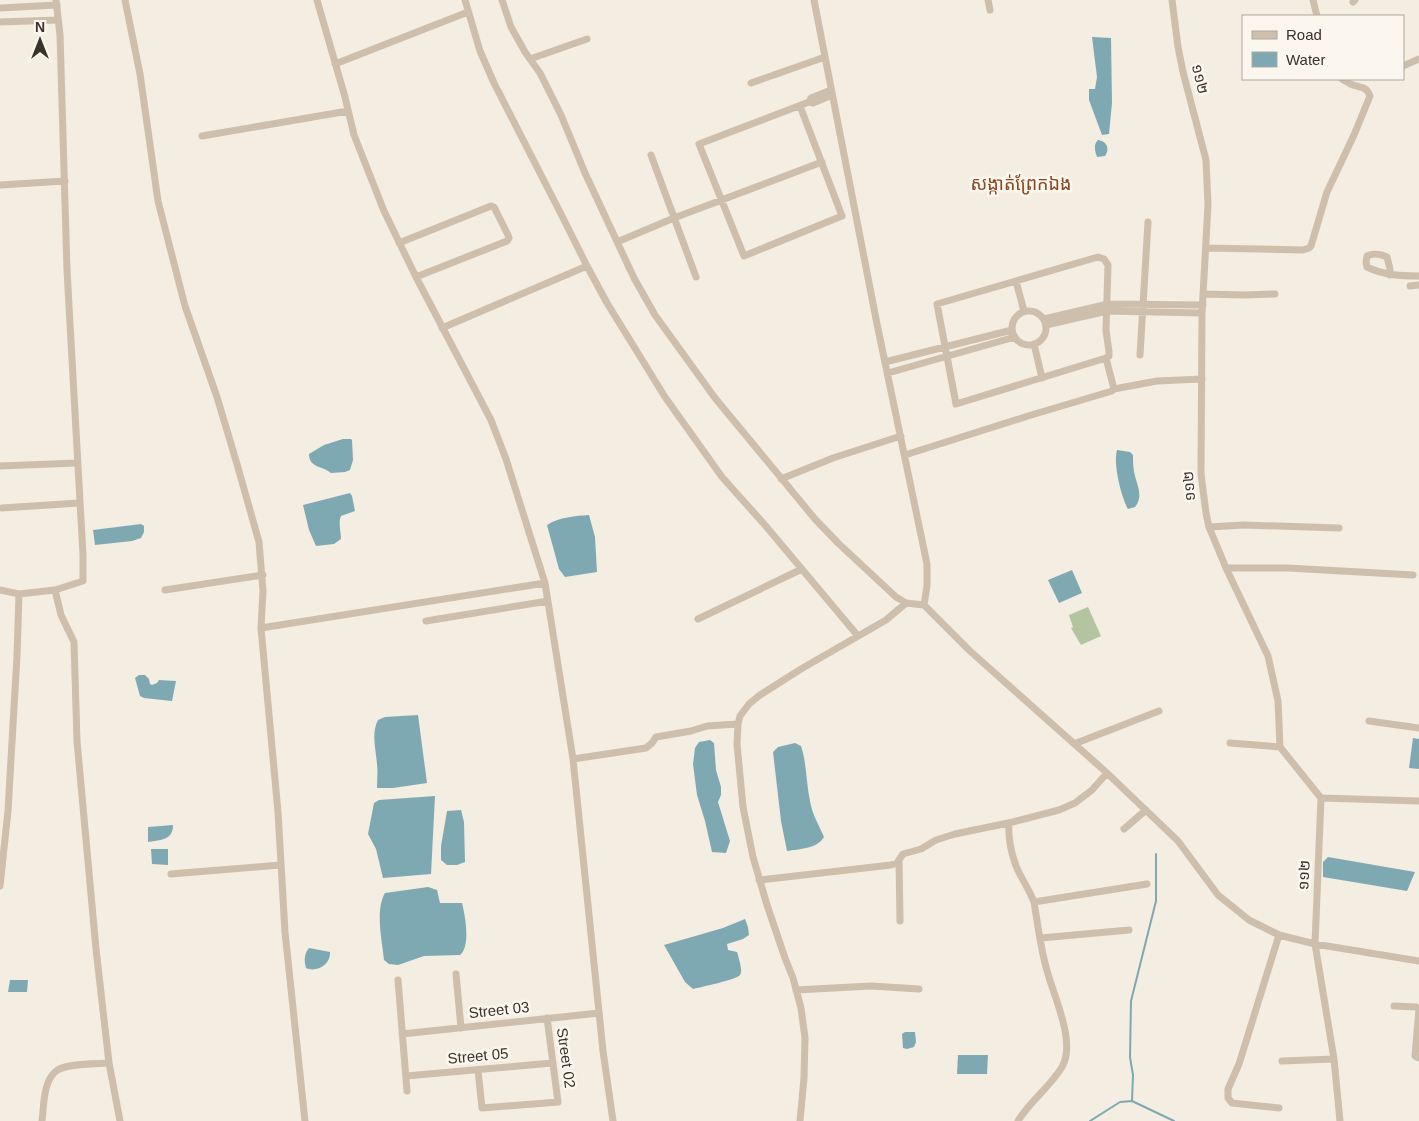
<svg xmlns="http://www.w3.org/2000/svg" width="1419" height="1121" font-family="Helvetica,'Noto Sans Khmer',sans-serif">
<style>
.green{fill:#b3c4a0}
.water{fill:#7fa9b2}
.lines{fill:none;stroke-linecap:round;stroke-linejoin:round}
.stream{stroke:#7fa9b2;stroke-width:2}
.minor{stroke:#cdbfac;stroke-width:7}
.labels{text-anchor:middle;stroke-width:5;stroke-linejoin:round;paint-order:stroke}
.street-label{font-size:15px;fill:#3b322b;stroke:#fbf7ee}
.quarter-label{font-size:18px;fill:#8b4923;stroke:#fbf7ee}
</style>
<rect width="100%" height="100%" fill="#f4ede1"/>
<path class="green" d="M1088,607L1101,636L1081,645L1071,628L1073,627L1069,615Z"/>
<path class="water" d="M1092,37L1111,38L1112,103L1109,134L1102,135L1089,100V89H1095L1097,77Z
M1098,140C1107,141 1110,149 1105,156L1097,157C1095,151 1093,145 1098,140Z
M343,439H351L352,440L353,460L350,470L345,472L331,473C323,466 309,468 309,454L324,445Z
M1117,450L1130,452L1133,455C1133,462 1133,469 1135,476C1138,487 1143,497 1135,507L1128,509C1121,496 1113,464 1117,450Z
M350,493L352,496L355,511L341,516C338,523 341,532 341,539L334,544L316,546L309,530L303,505Z
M589,515L595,537L597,572L565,577L559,569L547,525C559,517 576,516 589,515Z
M141,524L144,526V532L141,538L132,541L95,545L93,530Z
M1072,570L1082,593L1059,603L1048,580Z
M139,675H145L149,679L150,684L152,685L157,683L159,680L176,681L172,701L144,698L140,696L135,678Z
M418,715L427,783L393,788H377C377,780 378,772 377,764C376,750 371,733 378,720L385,717Z
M1413,738L1419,739V769L1409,768Z
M710,740L714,743L716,770L721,787V795L718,802L730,841L726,853L712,852L705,821L697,795L693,764L695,748L699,742Z
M795,743L801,746C807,764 806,783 810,801C812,814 819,825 824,837C817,849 799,849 787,851L781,821L773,752L778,747Z
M435,796L431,874L383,878L376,849L368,834L374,803L379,800Z
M461,810L464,822L465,862L457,865H447L441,860V846L447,811Z
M173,825C173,840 161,840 148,842V827Z
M168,849V865L152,864L151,849Z
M1328,857L1415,872L1407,891L1323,877V862Z
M428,887L437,890L440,903H462C465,915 471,946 460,955L424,956L398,965L389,964L384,960C382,941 375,910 385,893Z
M745,919L748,927L749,935L743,939L727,944L728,950L737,952L738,955C739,960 743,971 740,975C736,980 701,987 693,989L685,982L664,945L723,928Z
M309,948L330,952C331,964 317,973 306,968C304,960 304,954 309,948Z
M10,980H28L27,992H8Z
M905,1032H915L916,1042L914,1047L907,1049L903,1048L902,1034Z
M958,1055H988L987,1074H957Z"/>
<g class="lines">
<path class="stream" d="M1132,1101L1133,1075L1130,1057L1131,1001L1156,901V854
M1090,1121L1120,1102L1132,1101L1174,1121"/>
<path class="minor" d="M125,0L140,74L158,201L185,306L217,397L237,464L259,542L263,591L261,628L278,812L285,932L305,1121
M317,0L345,97L354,135L384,211L416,277L491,420L506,459L545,583L573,759L603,1051L613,1121
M465,0L480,51L494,83L561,214L587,266L607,303L665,397L722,477L764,524L858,636
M502,0L511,27L525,52L540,73L561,115L585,173L634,278L655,315L715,398L815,519L838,543L896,597L906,603L924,605L970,651L1107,773L1178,841L1218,895L1249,920L1279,935L1315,944L1419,961
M814,0L877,324L927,564V586L924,605
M988,0L990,10
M1172,0L1178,47L1183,72L1206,160L1208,205L1202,313L1201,474L1206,513L1209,527L1226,568L1268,656L1278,701L1280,747L1321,798L1315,944L1334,1059L1340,1121
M1313,0L1317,16
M1353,2L1355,0
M0,8L57,5
M0,22L58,20
M530,59L587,39
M335,64L468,12
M1403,66L1419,59
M751,83L825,57
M831,90L811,98L809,102L813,103L832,95
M800,106L842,216L744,256L699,144L809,102
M202,136L348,111
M651,155L696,277
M0,185L65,181
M617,242L674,218L822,162
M399,243L491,206L494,207L508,235L509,238L507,241L416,277
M1206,248L1303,250L1309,248L1311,246L1327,192L1354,135L1370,96C1366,86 1362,88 1353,85C1349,84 1346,81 1342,79
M1390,275V269L1387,257C1381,254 1373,253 1367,256L1366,262L1367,267C1383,275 1401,276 1419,276
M1016,281L1024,311
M1410,286L1419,285
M1203,294L1245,295L1275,294
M1012 328a17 17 0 1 1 34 0a17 17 0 1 1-34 0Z
M1044,319L1108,304L1203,305
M1046,325L1107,311L1202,313
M442,328L587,266
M1034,344L1042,378
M1140,355L1148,222
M885,362L1012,330
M888,373L1015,337
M1114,389L1157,381L1202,379
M905,455L1028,416L1112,391L1114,389L1106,358L1109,356V352L1106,330L1108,265L1104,259L1098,257L937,304L956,404L1106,358
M0,466L77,463
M781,479L833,458L901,436
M2,508L79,503
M1209,527L1244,525L1339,528
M1226,568H1288L1413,575
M0,590L19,594L55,590L83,581V555L67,270L60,35L56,0
M55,590L61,615L74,642L77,741L96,949L109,1063L120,1121
M165,590L263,575
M698,619L802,569
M426,621L548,601
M261,628L545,583
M1369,721L1419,728
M1230,743L1280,747
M1074,744L1159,711
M573,759L646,748L652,743L656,737L691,731L707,726L738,724
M1321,798L1419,801
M1009,823C1008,837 1011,852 1016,866C1021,878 1029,889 1034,902C1038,926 1041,952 1048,974C1055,999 1076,1043 1062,1067C1050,1087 1030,1101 1018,1121
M1124,829L1146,810
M899,860L900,921
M171,874L280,865
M759,880L891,865L897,863L903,854L921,849L936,840L955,834L1013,822L1059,810L1075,803L1092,790L1107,773
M0,886L8,811L17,656L19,594
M1034,902L1147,884
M1279,935L1239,1064L1228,1089V1098L1232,1103L1279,1108
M1041,938L1129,930
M456,974L461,1028
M398,980L407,1091
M796,990L871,986L919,989
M1394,1006L1416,1007L1419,1009L1415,1056L1419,1058
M402,1034L599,1013
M1282,1061L1334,1059
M478,1070L482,1108L558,1102L547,1018
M406,1076L552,1063
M42,1121C44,1106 43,1083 55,1072C63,1063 96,1064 109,1063
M800,1121L804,1078L805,1038L801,1008L793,978L785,958L767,905L753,857L743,807L737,744L738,724L740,716L749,704L760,695L801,669L886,620L906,603"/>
</g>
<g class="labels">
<g class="street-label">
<text transform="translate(1200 79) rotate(76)" y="5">១១២</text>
<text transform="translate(1189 486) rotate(-95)" y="5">១១២</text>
<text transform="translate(1304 875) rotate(-87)" y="5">១១២</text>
<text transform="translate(499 1010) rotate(-6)" y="5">Street 03</text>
<text transform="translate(478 1056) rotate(-5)" y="5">Street 05</text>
<text transform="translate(566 1058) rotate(82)" y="5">Street 02</text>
</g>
<g class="quarter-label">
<text x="1021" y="190">សង្កាត់ព្រែកឯង</text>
</g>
</g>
<rect x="1242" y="15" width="162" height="65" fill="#fbf7ee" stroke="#aea8a0"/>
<rect x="1252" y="31" width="25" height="8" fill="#cdbfac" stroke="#aea8a0"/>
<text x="1286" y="40" font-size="15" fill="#3b322b">Road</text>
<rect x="1252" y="52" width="25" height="15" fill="#7fa9b2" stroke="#aea8a0"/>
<text x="1286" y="65" font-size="15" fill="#3b322b">Water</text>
<g transform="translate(40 40)" stroke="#fbf7ee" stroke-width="4" paint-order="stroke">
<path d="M0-4L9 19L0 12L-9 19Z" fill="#3b322b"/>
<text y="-8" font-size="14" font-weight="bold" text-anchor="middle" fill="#3b322b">N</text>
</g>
</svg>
